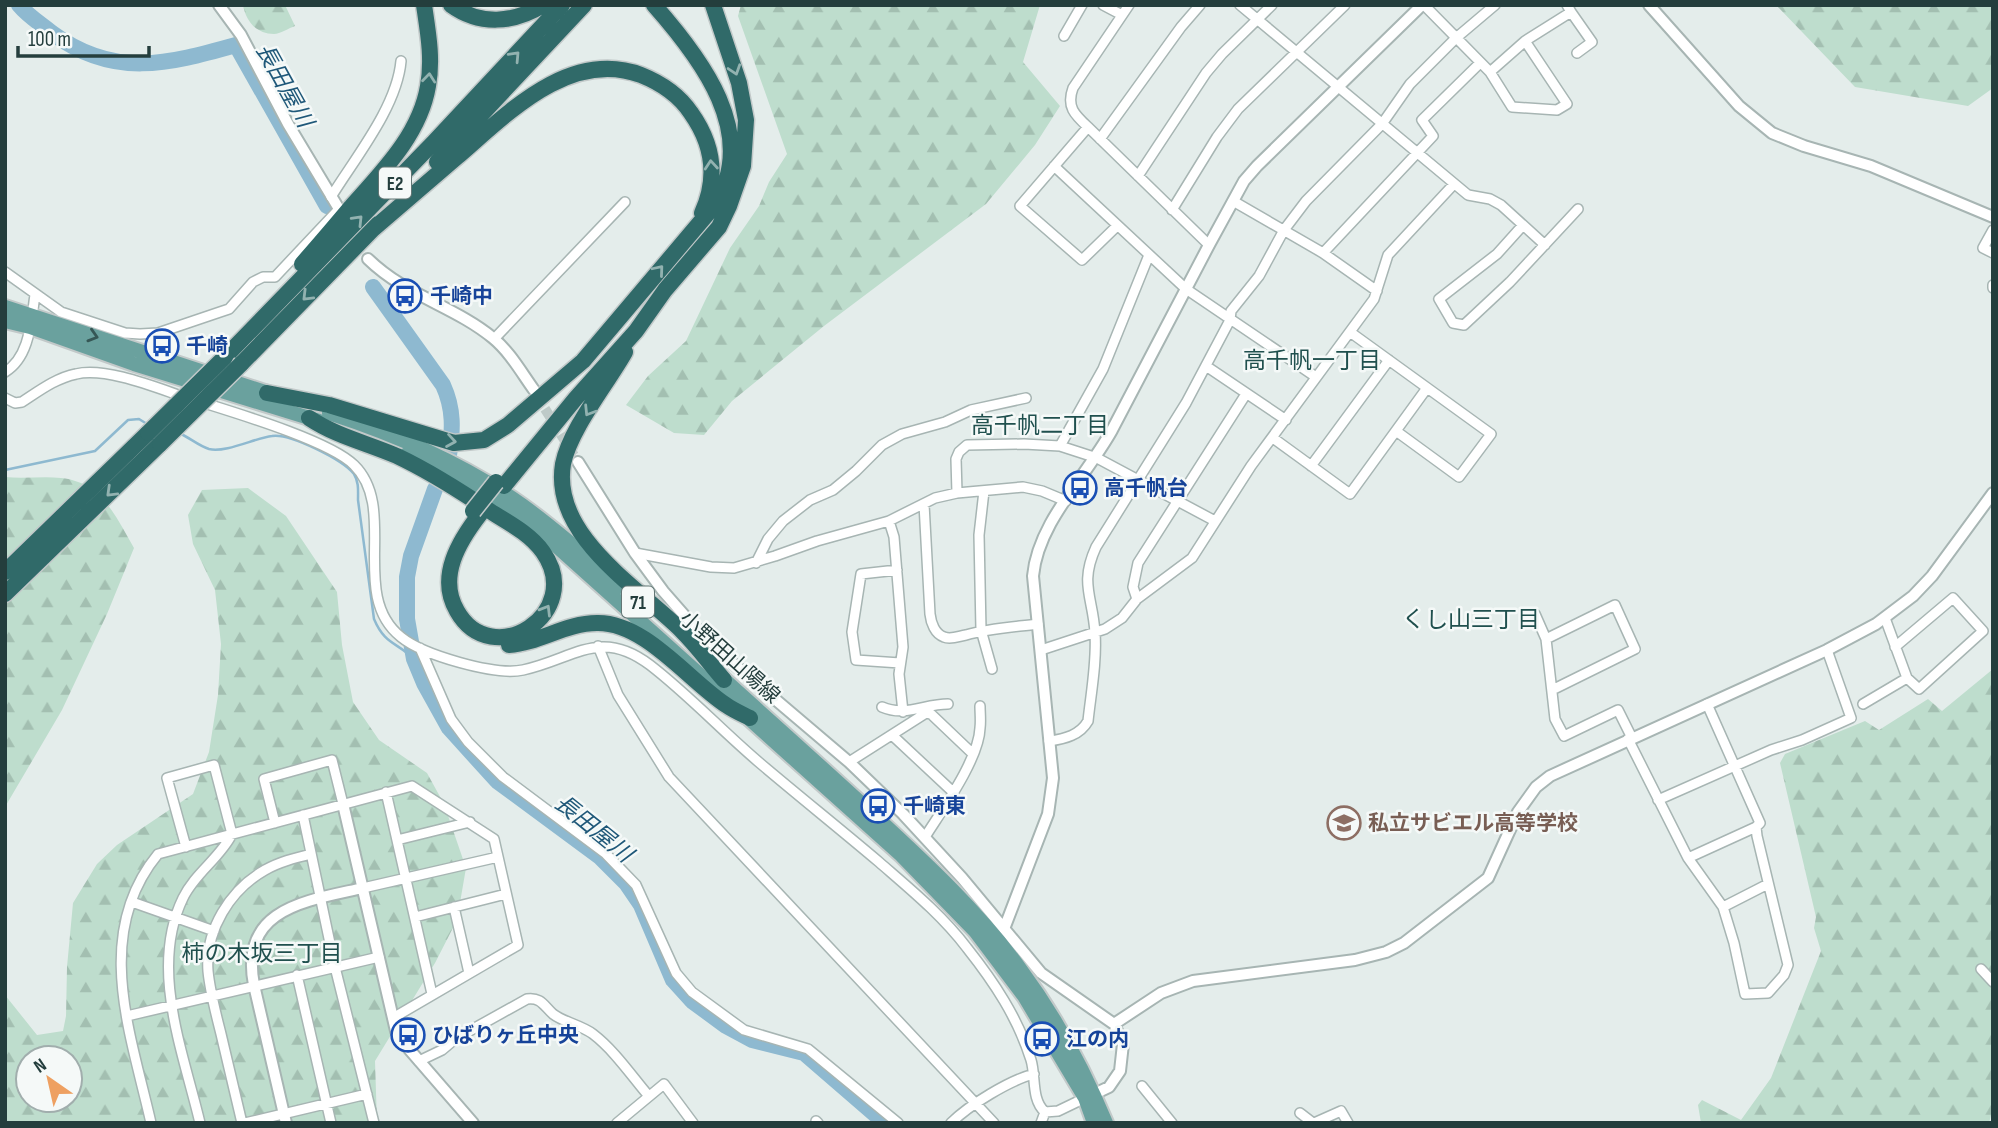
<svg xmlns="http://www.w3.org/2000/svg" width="1998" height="1128" font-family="'Sofia Sans Condensed','Noto Sans JP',sans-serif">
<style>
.forest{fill:url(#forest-firs);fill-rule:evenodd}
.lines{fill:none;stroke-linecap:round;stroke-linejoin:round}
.stream{stroke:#8eb9d0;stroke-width:2.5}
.river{stroke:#8eb9d0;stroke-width:16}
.tertiary-tunnel{stroke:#becac8;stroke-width:10;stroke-dasharray:10 5;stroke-linecap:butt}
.minor-casing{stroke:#a7b5b3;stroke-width:12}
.tertiary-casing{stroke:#a7b5b3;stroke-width:14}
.primary-casing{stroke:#c2c9c9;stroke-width:18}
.motorway-casing{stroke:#c2c9c9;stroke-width:19}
.minor{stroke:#fff;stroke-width:9}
.tertiary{stroke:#fff;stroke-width:10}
.primary{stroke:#6aa19e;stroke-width:14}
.motorway{stroke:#306a69;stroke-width:16}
.motorway-bridge-casing{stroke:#c2c9c9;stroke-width:19;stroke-linecap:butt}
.motorway-bridge{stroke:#306a69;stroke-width:16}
.oneway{stroke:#92b2b0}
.oneway2{stroke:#365755}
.labels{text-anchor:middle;stroke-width:5;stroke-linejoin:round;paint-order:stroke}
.shield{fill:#f5f9f8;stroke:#637675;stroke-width:2}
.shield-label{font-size:19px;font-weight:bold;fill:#243e3d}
.transit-label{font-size:21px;font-weight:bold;fill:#164399;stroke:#f5f9f8;text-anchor:start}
.street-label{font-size:21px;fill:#243e3d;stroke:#f5f9f8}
.education-label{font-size:21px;font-weight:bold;fill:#785e54;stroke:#f5f9f8;text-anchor:start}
.water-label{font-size:23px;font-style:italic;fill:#1f5879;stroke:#f5f9f8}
.neighbourhood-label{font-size:23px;fill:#20504e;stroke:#f5f9f8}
</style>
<defs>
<pattern id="forest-firs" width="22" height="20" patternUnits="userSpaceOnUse" patternTransform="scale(1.75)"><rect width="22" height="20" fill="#beddcd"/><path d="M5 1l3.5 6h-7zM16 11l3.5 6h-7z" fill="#a3bfb1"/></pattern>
</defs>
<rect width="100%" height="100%" fill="#e4edeb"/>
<path class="forest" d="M243,5H285L295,26C289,28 280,34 274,34C256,34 246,21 243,5Z
M741,5H1040L1023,62L1060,106L1035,145L986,204L824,326L732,401L704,435L674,433L626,405L648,376L686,341L730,248L759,206L769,182L787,154L738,16Z
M1776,5H1993V88L1968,106L1855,87Z
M5,477C24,479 43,476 61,478C102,482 116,517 134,548L107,614L62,710L5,807Z
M248,488L286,516L337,592L342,645L353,702L379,740L427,773L444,804L466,868L457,920L435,963L375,1061L377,1123H5V995L37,1035L63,1031L66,1016L67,967L73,903L97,864L117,845L193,794L209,752L218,695L221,644L215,590L193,544L188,515L202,490ZM28,1058H70V1100H28Z
M1993,669V1108L1989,1123H1701L1698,1105L1702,1100L1741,1120L1771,1078L1821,951L1814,928L1816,917L1780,763L1785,754L1865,721L1879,730L1928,699L1942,711Z"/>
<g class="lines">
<path class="stream" d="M181,434C190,438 199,446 209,449C226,453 255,438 272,436C290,433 343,460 354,474C359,482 358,491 358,500L374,619C385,645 397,642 414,659
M5,470L95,451L128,420L139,419L147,424"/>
<path class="river" d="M19,5C28,16 41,24 52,33C114,79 168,64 236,45L327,206
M373,287L443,385C454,409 453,430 449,455
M435,489L411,556L407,577V619L414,659L424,683L449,728L497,781L600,857L626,883L641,905L673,980L692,1001L726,1026L752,1040L804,1053L885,1123"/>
<path class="tertiary-tunnel" d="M537,396L578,462"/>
<defs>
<path id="minor" d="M1103,5L1122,15
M1129,5L1073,88C1066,107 1075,115 1088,127L1209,245
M1240,5L1468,195L1490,199L1501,205L1545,245
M1424,5L1490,72L1512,107L1557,110L1567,104L1525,41
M1571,12L1592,42L1577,53
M1064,36L1082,5
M1490,72L1525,41L1571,12L1567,5
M1088,127L1020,206L1082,260L1117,226
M1100,139L1181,27L1200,5
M1054,166L1186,289L1316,377
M1138,176L1206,73L1222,54L1272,5
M331,197C355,158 397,107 401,61
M1233,201L1323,253L1377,291
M1172,210L1217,137L1238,109L1345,5
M1523,225L1497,254L1439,299L1453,323L1464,325L1510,282L1578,209
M1993,230L1983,248L1993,253
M1323,253L1433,136L1422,120L1480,63
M5,272L61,312L125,333L140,334L158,333L220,312L229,309L253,282L263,277H275L339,209
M1993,285V288
M1350,332L1491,434L1459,477L1396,431
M494,339L625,202
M1206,366L1286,420
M5,372C30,357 31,321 35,295
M5,398L15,403L22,402C39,391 56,378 76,374C107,367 157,388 187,398
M201,402C236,413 330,441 354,465C399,509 348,595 401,637C423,655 495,676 523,670C574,659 600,627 650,665C689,695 723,732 761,764C800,797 840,829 879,862C910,889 942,915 967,948C994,982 1018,1018 1031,1060C1036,1076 1031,1100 1045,1112
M1273,438L1350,494L1427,388
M1060,446L1103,369L1149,255
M1311,466L1389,360
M984,491L979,535L981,630L992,669
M957,493L956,459L959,452L967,445L1024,444L1060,446L1097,458L1215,521
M924,504L930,614C931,623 935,634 944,637C951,640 959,636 966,635C989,628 1014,627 1038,624
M889,521L894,537L903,647L899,674L903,712
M635,553L711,567L734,568L775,556L817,541L889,521L935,498L957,493L1023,487L1042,491L1066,501
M756,563L768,539L783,521L810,500L833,490L856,471L882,445L902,434L945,422L971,410L1026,398
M897,570L861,574L852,632L856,660L900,663
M1137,599L1133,587L1138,563L1246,394
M1535,614L1546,639L1555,719L1564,736L1618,710L1632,738
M1546,639L1615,605L1635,649L1552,690
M598,646L618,695L669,777L994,1123
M1895,647L1953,598L1983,631L1919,689L1907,678
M420,648L451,719L468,742L503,777L606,854L636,885L676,973L692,992L744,1030L808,1049L898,1123
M1041,650L1105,629L1122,618L1137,599L1192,558L1251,466L1374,299L1388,255L1454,184
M1863,704L1907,678L1885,618
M882,707C905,717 924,704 948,704
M892,735L953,792
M1628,739L1688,858L1723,907L1734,943L1745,994L1768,993L1784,975L1788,965L1757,836L1756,827L1760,823L1707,704
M1049,741C1065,739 1080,735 1088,721C1091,693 1097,662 1095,633C1093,597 1079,584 1096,547L1186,403L1230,320L1231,311L1259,276L1284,230L1306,201L1382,124L1410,84L1456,38L1495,5
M849,762L926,713L931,714L973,754
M386,792L432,994
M1658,800L1771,750L1802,740L1851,718L1827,650
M303,815L335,967L374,1123
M275,823L264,779L332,760L343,804
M925,837C942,810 979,759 980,728C981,721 980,713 980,706
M397,840L470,822
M186,847L167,778L214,765L232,834C220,858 195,873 183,898C149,968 183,1051 200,1123
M1688,858L1756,827
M363,888L498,857
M132,902L214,931
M454,907L469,973
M1723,907L1768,884
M415,917L506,894
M1981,969L1993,982
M297,975L331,1123
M127,1016L379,957
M419,1061L442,1050L455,1039L527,999C541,997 544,1006 553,1014C563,1022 581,1025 593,1034C614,1050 631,1075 648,1095
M1142,1086L1172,1123
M1045,1112L1058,1111L1085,1098
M1300,1113L1313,1123
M816,1121L818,1123
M151,1123C131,1034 92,934 158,854L412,786L494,839L518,945L393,1018
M242,1123C235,1093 228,1064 221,1034C216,1014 210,992 208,971C205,930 230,890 265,870C279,862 295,858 311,854
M245,1123L367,1094
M617,1123L664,1084L693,1123
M951,1123C969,1105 1010,1080 1034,1074
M1041,1123L1045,1112
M1314,1123L1341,1111L1348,1123"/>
<path id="tertiary" d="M219,5L241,35L288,124L339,209
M1649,5L1739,106L1772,133L1804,146L1871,166L1993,217
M368,259C406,296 454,306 493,338C510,352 521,372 534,390
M578,462L635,553L663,591L691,623L736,666L849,762L903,814L962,878L1041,973L1114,1024L1123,1044L1120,1071L1109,1087L1088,1097
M343,804L396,1031L402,1041L473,1123
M1004,929L1048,814L1053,778L1033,576C1038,522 1086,477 1112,430L1209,245L1244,181L1257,166L1422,5
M1114,1024L1161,993L1193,981L1355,960L1386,952L1404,943L1488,878L1518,812L1536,787L1550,776L1827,650L1876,624L1913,596L1932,576L1993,493
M286,1123L254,985C239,908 306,901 363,888"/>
<path id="primary" d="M5,307L277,396
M5,321L30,327L134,364L319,421
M329,413C397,435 464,464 522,505C557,530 589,559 622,587
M407,454C460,475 508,509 553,543L901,855L975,931L1024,996L1085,1098L1094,1123
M717,673C770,721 823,768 875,816C926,863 980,913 1021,970C1055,1016 1084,1070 1106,1123"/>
<path id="motorway" d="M451,5C480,26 514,23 543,5
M437,162L584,5
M372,230C400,206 429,181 457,157C506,115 569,48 641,75C661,83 679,95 691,113C713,144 718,178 702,213
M302,264C319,245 335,226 351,207C383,171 420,134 428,86C433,59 428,32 424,5
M625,352C607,384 570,429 563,464C551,536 639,588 682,631C697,646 710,664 724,680
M225,357L434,142L562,5
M241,364L378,224
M267,393L329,405L454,443L484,440L508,425L583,361L714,206C761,135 700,57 654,5
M309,418C336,436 367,443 397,456C431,472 462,492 493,513C511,524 531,535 543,552C586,613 492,673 457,611C437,577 459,541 480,514
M504,486L576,398L636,331L665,290L719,227L729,206L743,166L746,120L739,83L713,5
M5,572L148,433
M5,594L160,444
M509,645C539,643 566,623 597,623C645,622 688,680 726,705C733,710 742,714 750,718"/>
</defs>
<use href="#minor" class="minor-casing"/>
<use href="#tertiary" class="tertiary-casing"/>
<use href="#primary" class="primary-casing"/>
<use href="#motorway" class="motorway-casing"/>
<use href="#minor" class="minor"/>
<use href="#tertiary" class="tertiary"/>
<use href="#primary" class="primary"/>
<use href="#motorway" class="motorway"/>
<defs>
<path id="motorway-bridge" d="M148,433L225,357
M160,444L241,364
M473,511L496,482"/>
</defs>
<use href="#motorway-bridge" class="motorway-bridge-casing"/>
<use href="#motorway-bridge" class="motorway-bridge"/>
</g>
<defs><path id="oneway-chevron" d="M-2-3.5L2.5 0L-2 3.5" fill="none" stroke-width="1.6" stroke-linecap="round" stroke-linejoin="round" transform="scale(1.75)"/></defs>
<g class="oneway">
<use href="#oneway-chevron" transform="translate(515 56) rotate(-47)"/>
<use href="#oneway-chevron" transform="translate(735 70) rotate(72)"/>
<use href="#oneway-chevron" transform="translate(429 78) rotate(-84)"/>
<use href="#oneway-chevron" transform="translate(711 165) rotate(-95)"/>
<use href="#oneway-chevron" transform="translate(358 220) rotate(-46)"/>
<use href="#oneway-chevron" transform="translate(659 270) rotate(-50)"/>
<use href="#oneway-chevron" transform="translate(307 296) rotate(135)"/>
<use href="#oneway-chevron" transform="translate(589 411) rotate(122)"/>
<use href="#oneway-chevron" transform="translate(451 441) rotate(9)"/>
<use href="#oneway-chevron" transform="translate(111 492) rotate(136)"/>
<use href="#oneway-chevron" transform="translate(546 610) rotate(-59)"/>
</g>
<use class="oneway2" href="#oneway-chevron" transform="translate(93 336) rotate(17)"/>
<defs>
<symbol id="bus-ring" viewBox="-11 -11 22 22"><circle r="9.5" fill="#f5f9f8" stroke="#1a4fb4" stroke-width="1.5"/><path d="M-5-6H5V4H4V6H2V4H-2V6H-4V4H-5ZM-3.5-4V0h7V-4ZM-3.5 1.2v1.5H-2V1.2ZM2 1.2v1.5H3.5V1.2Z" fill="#1a4fb4"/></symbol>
<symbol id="school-ring" viewBox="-11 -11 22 22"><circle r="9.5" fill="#f5f9f8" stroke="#8d6e63" stroke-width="1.5"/><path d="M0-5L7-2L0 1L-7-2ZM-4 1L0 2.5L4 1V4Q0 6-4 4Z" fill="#8d6e63"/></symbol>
</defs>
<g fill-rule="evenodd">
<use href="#bus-ring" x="386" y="277" width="38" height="38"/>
<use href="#bus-ring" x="143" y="327" width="38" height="38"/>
<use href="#bus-ring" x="1061" y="469" width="38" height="38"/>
<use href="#bus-ring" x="859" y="787" width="38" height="38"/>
<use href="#school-ring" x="1325" y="804" width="38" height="38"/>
<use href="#bus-ring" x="389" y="1016" width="38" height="38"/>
<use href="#bus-ring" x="1023" y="1020" width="38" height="38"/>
</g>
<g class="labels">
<g class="shield">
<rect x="379" y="167.5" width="32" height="31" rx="5"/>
<rect x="622" y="586.5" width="32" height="31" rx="5"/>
</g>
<g class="shield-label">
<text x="395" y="190">E2</text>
<text x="638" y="609">71</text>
</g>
<g class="transit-label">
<text x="430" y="303">千崎中</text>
<text x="186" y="353">千崎</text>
<text x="1104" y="495">高千帆台</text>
<text x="903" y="813">千崎東</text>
<text x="432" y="1042">ひばりヶ丘中央</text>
<text x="1066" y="1046">江の内</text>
</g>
<g class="street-label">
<text transform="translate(730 657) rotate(42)" y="7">小野田山陽線</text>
</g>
<g class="education-label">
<text x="1368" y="830">私立サビエル高等学校</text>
</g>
<g class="water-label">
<text transform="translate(285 85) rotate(61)" y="8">長田屋川</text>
<text transform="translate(594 828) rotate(39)" y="8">長田屋川</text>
</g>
<g class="neighbourhood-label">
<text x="1312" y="368">高千帆一丁目</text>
<text x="1040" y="433">高千帆二丁目</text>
<text x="1471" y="627">くし山三丁目</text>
<text x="262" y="961">柿の木坂三丁目</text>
</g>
</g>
<rect width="1998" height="1128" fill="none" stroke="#243e3d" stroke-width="14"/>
<g transform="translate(49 1079) rotate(326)"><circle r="33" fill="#f5f9f8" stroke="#a1aead" stroke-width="2"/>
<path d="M0-5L12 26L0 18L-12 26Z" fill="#eea061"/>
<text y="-10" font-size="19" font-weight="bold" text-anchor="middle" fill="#243e3d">N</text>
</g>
<path d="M18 46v10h131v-10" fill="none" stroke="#243e3d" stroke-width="3.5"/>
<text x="28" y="46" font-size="21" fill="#243e3d" stroke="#f5f9f8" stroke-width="5" paint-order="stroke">100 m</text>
</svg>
